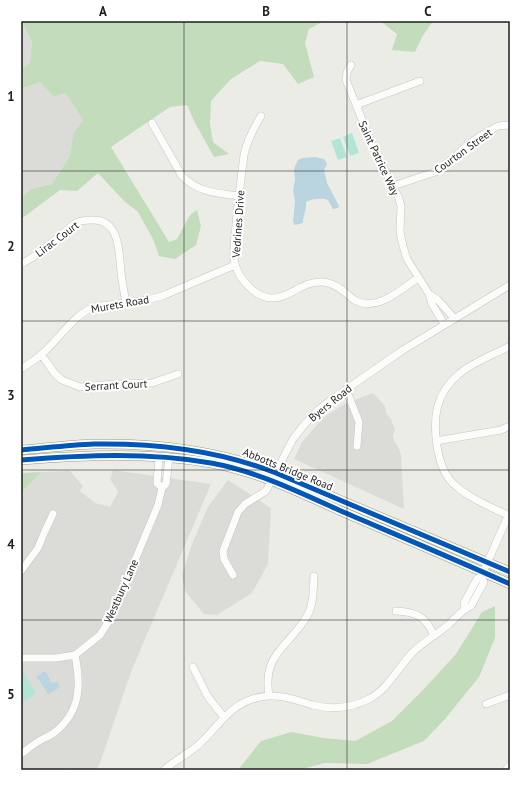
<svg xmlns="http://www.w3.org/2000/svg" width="531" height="791" font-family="'PT Sans',sans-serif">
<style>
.residential{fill:#dbdbd8}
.forest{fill:#c3dcbc}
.pitch{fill:#b2e5d5}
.water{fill:#bad4e0}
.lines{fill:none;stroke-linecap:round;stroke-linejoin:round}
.minor-casing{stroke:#c5c5c3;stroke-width:8}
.major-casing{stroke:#a39d83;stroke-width:10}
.minor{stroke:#fcfcfb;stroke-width:7}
.major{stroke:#f0ede4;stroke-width:9}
.cycleway-casing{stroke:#fff;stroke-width:8}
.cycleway{stroke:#0057b8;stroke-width:5}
.grid{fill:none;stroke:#1e1e1e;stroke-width:1;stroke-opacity:0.55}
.labels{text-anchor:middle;stroke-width:4;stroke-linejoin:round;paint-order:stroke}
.street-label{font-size:11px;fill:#1e1e1e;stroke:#fff}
.neatline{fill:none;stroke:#1e1e1e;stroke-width:1.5}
.grid-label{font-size:13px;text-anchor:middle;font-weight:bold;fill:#1e1e1e}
</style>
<rect width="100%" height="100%" fill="#ecece7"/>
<path class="residential" d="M21,22L32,42L30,63L21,69Z
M40,82L54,97L67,93L83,120L73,134L70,156L52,184L31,189L21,199V89Z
M373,393L385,406L386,413L391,419L395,430L393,434V438L399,449L401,455L404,509L294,459L302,442L323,418L344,404Z
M113,470L211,484L131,672L100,763L96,770H72L67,767L64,770H21V493L42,472L70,471L83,486L80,491L95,503L110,507L118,492L110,479Z
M228,480L271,508L268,564L252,593L217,615L204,614L185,591L182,575L192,544L208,507Z"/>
<path class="forest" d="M21,21H324L309,29L305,43L314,77L298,84L283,64L260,61L231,79L211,101L210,124L213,142L229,154L214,157L195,123L187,105L170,107L111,147L169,242L177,239L190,215L197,210L201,226L196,245L175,259L159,256L153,239L138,212L124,201L98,173L77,191L60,190L21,219V199L31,189L52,184L70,156L73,134L83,120L66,93L54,97L40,82L21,89V69L30,63L32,42Z
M380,21H433L422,37L415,52L392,50L397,34Z
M42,472L21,493V473Z
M495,606V638L479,677L445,719L424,741L367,764L325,763L298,770H238L261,741L291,732L324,738L355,741L392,721L423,690L456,654L482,612Z"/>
<path class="pitch" d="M352,133L359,153L350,156L343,137Z
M340,138L347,157L338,160L331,141Z
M21,672H23L35,692L34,695L21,703Z"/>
<path class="water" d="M315,157L324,159L327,164L324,170L327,183L339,206L338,208L333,209L328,200C323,198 312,198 306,202C307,209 303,215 303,223L295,225L293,222L295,201L293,190L295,180L294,169L296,164L298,160L302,158Z
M45,671L52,683L57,682L60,687L48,694L39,680H38L36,677Z"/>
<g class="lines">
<defs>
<path id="minor" d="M351,65L347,72L346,80L376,154L398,196L401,206L400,232L403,246L407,259L429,294L432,304L444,324
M356,105L420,81
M261,116C253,129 247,141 244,155C241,179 238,202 236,225C235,238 232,251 235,264C239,279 255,297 271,298C289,299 302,281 322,282C336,283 343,291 353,299C375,314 400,290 418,278
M152,123L182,176C199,193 217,193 239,196
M393,186L438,171L469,144L480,136L498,126L510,125
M21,264C41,254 57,238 74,224C79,220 86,220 92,220C120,219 119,252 121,272C122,282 124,292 126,302
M429,294L438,300L454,318
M510,346C495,354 471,363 459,374C435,394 433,418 437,446C439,458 442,471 450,480C462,495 492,508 510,516
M41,354L55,374L62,380L80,387L115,384L152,383L178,374
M21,369C28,364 35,360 42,354C59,339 72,317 93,307L147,300L162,296L235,265
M346,389L359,422L357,446
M436,441L501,430L510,426
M159,457L157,483L162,488
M21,571L38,548L45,531L53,514
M233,575L224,559L223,551L238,512L245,504L266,491L293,439L304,425L318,410L335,397L403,350L510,285
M465,608L464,603L477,579L481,577L508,516
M396,611C416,612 426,616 434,636
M21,658H56L75,655L100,635L109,621L116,606L158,505L162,488L166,484L169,458
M193,667L208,697L224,717
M269,696C262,653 289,647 307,616C314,604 313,589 314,576
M486,704L510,695
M21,754C27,750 32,745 39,741C44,738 50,736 55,732C81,711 81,685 75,655
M164,770C174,761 186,755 196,747C221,726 230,699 268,696C284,695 298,701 313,705C332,710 351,708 369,699C388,689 397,669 412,653C423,642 436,635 448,625C455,619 461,610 471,606L484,582L481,577
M506,770L510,765"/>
<path id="major" d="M21,450C45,448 70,445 94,444C156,443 218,450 276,473L510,572
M21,460C84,455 149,452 211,463C256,471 299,492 341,511C397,535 454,559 510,584"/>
</defs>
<use href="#minor" class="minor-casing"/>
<use href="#major" class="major-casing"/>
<use href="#minor" class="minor"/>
<use href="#major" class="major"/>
<defs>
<path id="cycleway" d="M21,450C45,448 70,445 94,444C156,443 218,450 276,473L510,572
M21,460C84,455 149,452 211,463C256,471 299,492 341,511C397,535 454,559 510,584"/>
</defs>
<use href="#cycleway" class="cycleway-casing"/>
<use href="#cycleway" class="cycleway"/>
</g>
<path class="grid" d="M184,21V770M347,21V770M21,171H510M21,321H510M21,470H510M21,620H510"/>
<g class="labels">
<g class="street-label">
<text transform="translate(463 151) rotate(-36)" y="4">Courton Street</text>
<text transform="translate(379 158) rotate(65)" y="4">Saint Patrice Way</text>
<text transform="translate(238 224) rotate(-86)" y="4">Vedrines Drive</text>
<text transform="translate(57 239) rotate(-37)" y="4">Lirac Court</text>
<text transform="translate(120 304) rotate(-10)" y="4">Murets Road</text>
<text transform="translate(116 385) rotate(-3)" y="4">Serrant Court</text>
<text transform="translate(330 403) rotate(-39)" y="4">Byers Road</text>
<text transform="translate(288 469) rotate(22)" y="4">Abbotts Bridge Road</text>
<text transform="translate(121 591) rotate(-66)" y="4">Westbury Lane</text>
</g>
</g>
<rect width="531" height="791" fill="none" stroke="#ffffff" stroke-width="44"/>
<rect x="22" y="22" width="487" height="747" class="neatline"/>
<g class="grid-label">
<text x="103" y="16">A</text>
<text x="266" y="16">B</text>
<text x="428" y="16">C</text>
<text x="11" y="101">1</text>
<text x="11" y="251">2</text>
<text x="11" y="400">3</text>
<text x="11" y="549">4</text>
<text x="11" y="699">5</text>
</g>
</svg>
